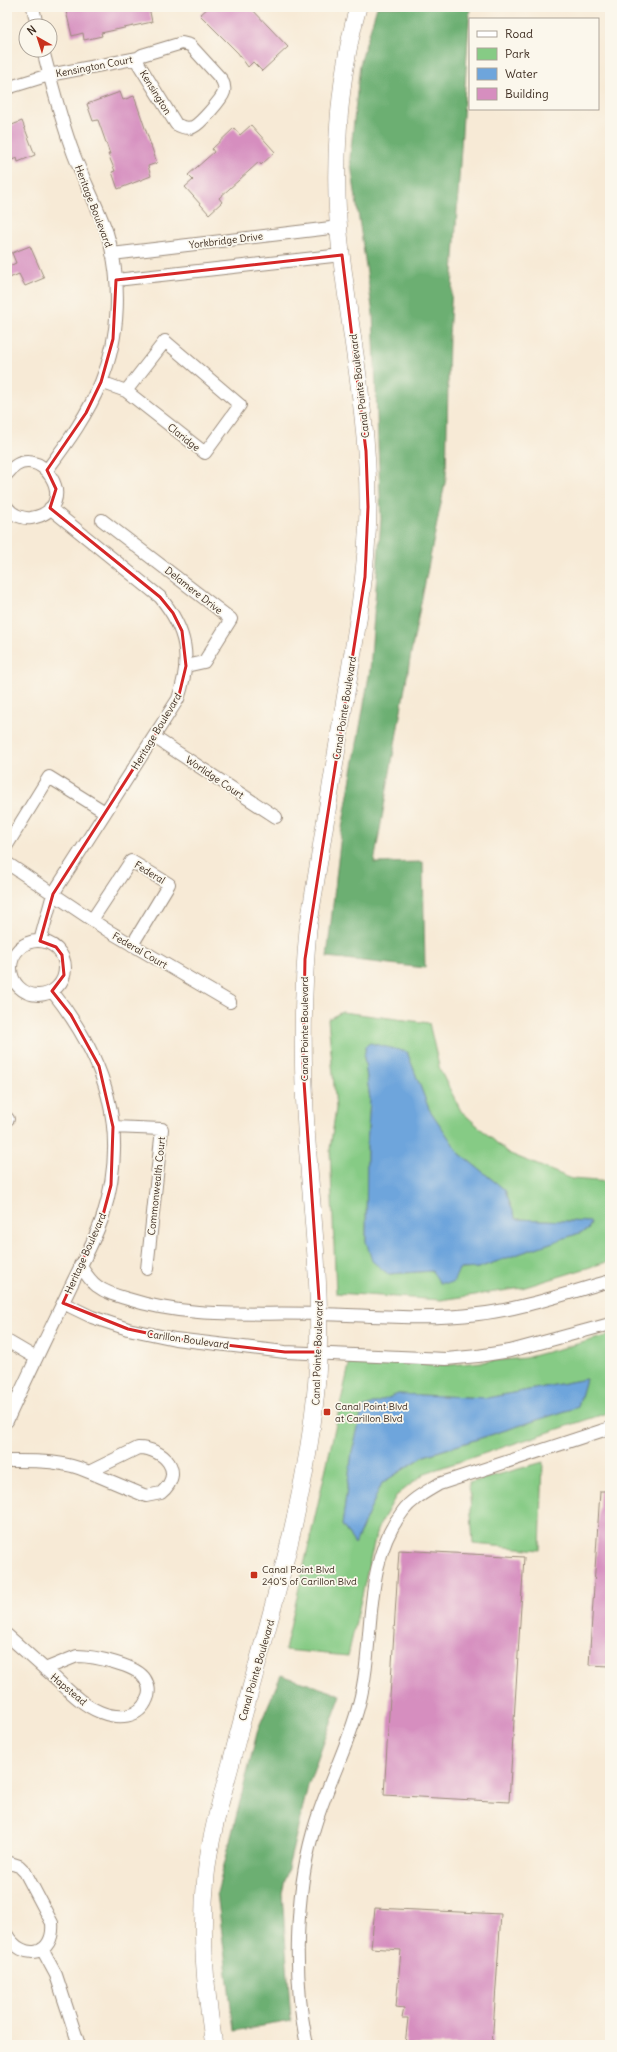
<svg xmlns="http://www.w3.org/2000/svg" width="617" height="2052" font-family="Delius,sans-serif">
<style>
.green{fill:#86cb85;stroke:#607a52;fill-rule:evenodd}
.forest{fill:#6caf72;stroke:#546c48}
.water{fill:#6ea5dc;stroke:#54687d}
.building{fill:#d68ebf}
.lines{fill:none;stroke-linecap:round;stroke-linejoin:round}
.street-casing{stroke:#998a7a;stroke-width:14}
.secondary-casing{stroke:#998a7a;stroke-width:18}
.street{stroke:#fff;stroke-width:12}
.secondary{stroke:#fff;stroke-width:17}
.marked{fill:none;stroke:#d62828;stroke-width:3;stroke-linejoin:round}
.poi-dot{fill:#c8321e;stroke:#fbf7ec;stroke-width:1.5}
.labels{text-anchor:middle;stroke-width:3.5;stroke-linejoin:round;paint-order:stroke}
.street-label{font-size:10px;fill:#3b2a1e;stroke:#fbf7ec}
.poi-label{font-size:10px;fill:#3b2a1e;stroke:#fbf7ec;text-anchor:start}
</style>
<rect width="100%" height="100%" fill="#fbf7ec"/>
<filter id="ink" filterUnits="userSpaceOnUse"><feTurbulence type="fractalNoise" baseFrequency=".025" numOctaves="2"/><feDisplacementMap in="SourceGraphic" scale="8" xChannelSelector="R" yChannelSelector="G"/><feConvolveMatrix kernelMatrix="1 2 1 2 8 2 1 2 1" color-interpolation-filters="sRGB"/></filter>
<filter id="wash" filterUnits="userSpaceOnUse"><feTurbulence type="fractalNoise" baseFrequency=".012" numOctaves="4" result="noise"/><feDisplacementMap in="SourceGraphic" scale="16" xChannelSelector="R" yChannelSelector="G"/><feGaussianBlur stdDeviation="0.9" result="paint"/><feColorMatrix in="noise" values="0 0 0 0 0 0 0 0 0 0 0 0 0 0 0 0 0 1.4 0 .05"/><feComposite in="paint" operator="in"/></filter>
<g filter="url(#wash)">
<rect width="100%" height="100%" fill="#f7ead6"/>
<path class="green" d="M342,1012L429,1023L440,1070L461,1111L508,1153L572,1179L610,1182V1261L522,1288L441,1300L336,1293L330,1149L336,1108L328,1019ZM407,1052L429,1109L459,1153L505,1190L516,1219L591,1222L588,1230L478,1268L388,1274L366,1241L367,1145L370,1099L364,1057Z
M610,1335V1412L425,1473L396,1496L377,1530L348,1656L285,1650L350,1361L449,1365L525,1358ZM586,1379L578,1407L425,1456L382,1483L355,1544L342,1525L352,1452L363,1408L398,1394L487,1398Z
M543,1462L540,1550L473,1544L469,1483Z"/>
<path class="forest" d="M377,7H470L449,336L446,478L412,648L374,863L423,862L425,968L327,957L341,834L370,670L381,519L373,314L350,158L360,64Z
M281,1675L341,1695L308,1786L282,1893L291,2021L234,2031L217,1893L258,1729Z"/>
<path class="water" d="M370,1043L407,1052L429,1109L459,1153L505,1190L516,1219L591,1222L588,1230L478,1268L459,1269L453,1283H440L432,1271L388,1274L372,1261L366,1241L367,1145L370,1099L364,1057L366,1046Z
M586,1379L578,1407L424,1456L382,1483L355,1544L342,1525L352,1452L363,1408L398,1394L487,1398Z"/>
<g id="blocks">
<path class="building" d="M65,7H149L152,22L101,33L102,36L84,40L83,33L72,36Z
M209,7H250L288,47L262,71L253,62L248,67L238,53L200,15Z
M120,92L123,100L134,96L157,163L148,166L151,176L118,189L112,172L115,171L108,154H110L98,120L93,121L87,104Z
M22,121L35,155L18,162L17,158L7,162V127Z
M251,125L275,152L261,165L259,162L219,198L222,202L209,214L185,187L193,180L188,175L214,152L212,149L234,128L240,135Z
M30,246L44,278L25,286L19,274L7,279V267L16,263L12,253Z
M600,1491H610V1666L589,1665Z
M399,1550L524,1557L509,1802L384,1795Z
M375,1908L501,1914L492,2045H405L408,2018H402L404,2008L396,2007L401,1950L371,1948Z"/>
</g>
</g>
<g filter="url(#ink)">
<use href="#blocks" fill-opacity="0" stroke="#998a7a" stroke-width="1"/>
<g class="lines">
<defs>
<path id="street" d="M33,7L37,26
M182,43L190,45L222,80C224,84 225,88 224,92C222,99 200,124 193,127C187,129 181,127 176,124L138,63V58L142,55Z
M43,50C52,85 61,121 74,155C84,181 98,207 107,233C122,280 120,337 101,382C88,414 68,442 47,470
M7,88L49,75L138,58
M112,254L339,227
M116,280L342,255
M165,341L240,405L205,453L126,391Z
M101,382L126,391
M7,474C38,433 86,509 31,518C23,519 12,515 7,507
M102,520L231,619L204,662L186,666
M154,737L276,817
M7,845L49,777L105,812
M7,863L107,930L230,1002
M92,920L131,861L169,884L132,945
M11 968a27 27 0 1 1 54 0a27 27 0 1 1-54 0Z
M40,941L53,894L178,699C192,658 187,630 160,597L50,508
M7,1118L8,1119
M113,1127L162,1129L147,1269
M80,1265C85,1273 90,1281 97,1286C106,1293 117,1296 128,1299C190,1319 253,1312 317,1314C370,1315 424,1321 478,1314C522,1309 567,1293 610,1281
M63,1303L92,1317L128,1329L175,1339L285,1352L446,1359L478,1356L510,1351L610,1324
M7,1341L36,1358
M7,1421C27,1377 48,1334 69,1290C80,1266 95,1241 103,1216C130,1130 106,1059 52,991
M138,1448C164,1448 186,1472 161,1493L146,1496L89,1472Z
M7,1461C35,1461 62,1460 89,1472
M7,1635L45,1669
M77,1656C93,1656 137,1665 145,1679C149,1685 150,1693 147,1699C139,1719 118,1719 100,1712C79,1704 62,1683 45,1669Z
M7,1862L19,1866L25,1872L52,1923C55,1956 23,1962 7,1935
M42,1949L56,1975L79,2045
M307,2045C293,1980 295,1896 313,1832C325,1788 348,1748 359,1704C376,1641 361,1565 403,1511C412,1499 426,1492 439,1484L610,1428"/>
<path id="secondary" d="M214,2045C205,1988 200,1933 206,1875C210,1836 222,1797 232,1759C262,1640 302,1523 315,1400C325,1309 312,1219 306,1128C302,1062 302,995 308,929C320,852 333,776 345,699C356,635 367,573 368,509C369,423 351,338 341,253C332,175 337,83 358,7"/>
</defs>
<use href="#street" class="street-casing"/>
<use href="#secondary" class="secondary-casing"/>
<use href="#street" class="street"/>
<use href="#secondary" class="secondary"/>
</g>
</g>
<path class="marked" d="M342,255L366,451L368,507L365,577L305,959L303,1067L319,1299L318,1352H285L175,1339L128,1329L63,1303L103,1215L111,1185L113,1127L99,1066L71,1015L52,991L64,975L62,955L56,947L40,941L53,894L178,699L186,666L182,631L173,613L160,597L50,508L56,489L47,470L86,413L101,382L113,339L116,280Z"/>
<g class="poi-dot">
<rect x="323" y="1408" width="8" height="8" rx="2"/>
<rect x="250" y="1571" width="8" height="8" rx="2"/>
</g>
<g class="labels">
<g class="street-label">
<text transform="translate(94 66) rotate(-11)" y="4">Kensington Court</text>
<text transform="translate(156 92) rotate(58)" y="4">Kensington</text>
<text transform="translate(94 206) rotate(69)" y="4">Heritage Boulevard</text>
<text transform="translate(226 240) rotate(-7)" y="4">Yorkbridge Drive</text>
<text transform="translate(359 386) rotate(-97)" y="4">Canal Pointe Boulevard</text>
<text transform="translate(184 437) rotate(38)" y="4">Claridge</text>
<text transform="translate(194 590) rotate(38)" y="4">Delamere Drive</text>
<text transform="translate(344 708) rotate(-81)" y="4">Canal Pointe Boulevard</text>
<text transform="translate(156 731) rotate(-59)" y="4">Heritage Boulevard</text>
<text transform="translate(215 777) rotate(34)" y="4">Worlidge Court</text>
<text transform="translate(150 872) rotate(31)" y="4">Federal</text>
<text transform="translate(140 950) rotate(30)" y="4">Federal Court</text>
<text transform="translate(304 1029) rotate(-90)" y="4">Canal Pointe Boulevard</text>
<text transform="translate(156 1186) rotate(-84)" y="4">Commonwealth Court</text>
<text transform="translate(85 1253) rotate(-66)" y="4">Heritage Boulevard</text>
<text transform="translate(188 1339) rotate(8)" y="4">Carillon Boulevard</text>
<text transform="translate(317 1353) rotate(-88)" y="4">Canal Pointe Boulevard</text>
<text transform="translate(256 1670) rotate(-74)" y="4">Canal Pointe Boulevard</text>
<text transform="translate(69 1689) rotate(40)" y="4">Hapstead</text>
</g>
<g class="poi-label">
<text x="335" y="1410">Canal Point Blvd<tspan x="335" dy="12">at Carillon Blvd</tspan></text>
<text x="262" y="1573">Canal Point Blvd<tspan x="262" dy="12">240'S of Carillon Blvd</tspan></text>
</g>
</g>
<rect width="617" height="2052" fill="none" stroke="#fbf7ec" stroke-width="24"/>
<rect x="469" y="18" width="130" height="92" fill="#fbf7ec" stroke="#aea59a"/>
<rect x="477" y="31" width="20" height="6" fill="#ffffff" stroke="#aea59a"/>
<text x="505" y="38" font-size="12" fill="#3b2a1e">Road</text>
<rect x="477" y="48" width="20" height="12" fill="#86cb85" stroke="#aea59a"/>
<text x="505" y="58" font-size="12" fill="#3b2a1e">Park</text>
<rect x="477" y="68" width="20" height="12" fill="#6ea5dc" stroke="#aea59a"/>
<text x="505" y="78" font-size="12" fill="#3b2a1e">Water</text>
<rect x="477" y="88" width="20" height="12" fill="#d68ebf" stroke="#aea59a"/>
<text x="505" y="98" font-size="12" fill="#3b2a1e">Building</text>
<g transform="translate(38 38) rotate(321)"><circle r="19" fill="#fbf7ec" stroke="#aea59a"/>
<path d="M0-3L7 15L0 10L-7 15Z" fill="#c8321e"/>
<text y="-6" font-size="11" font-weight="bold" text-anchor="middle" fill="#3b2a1e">N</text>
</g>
</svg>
